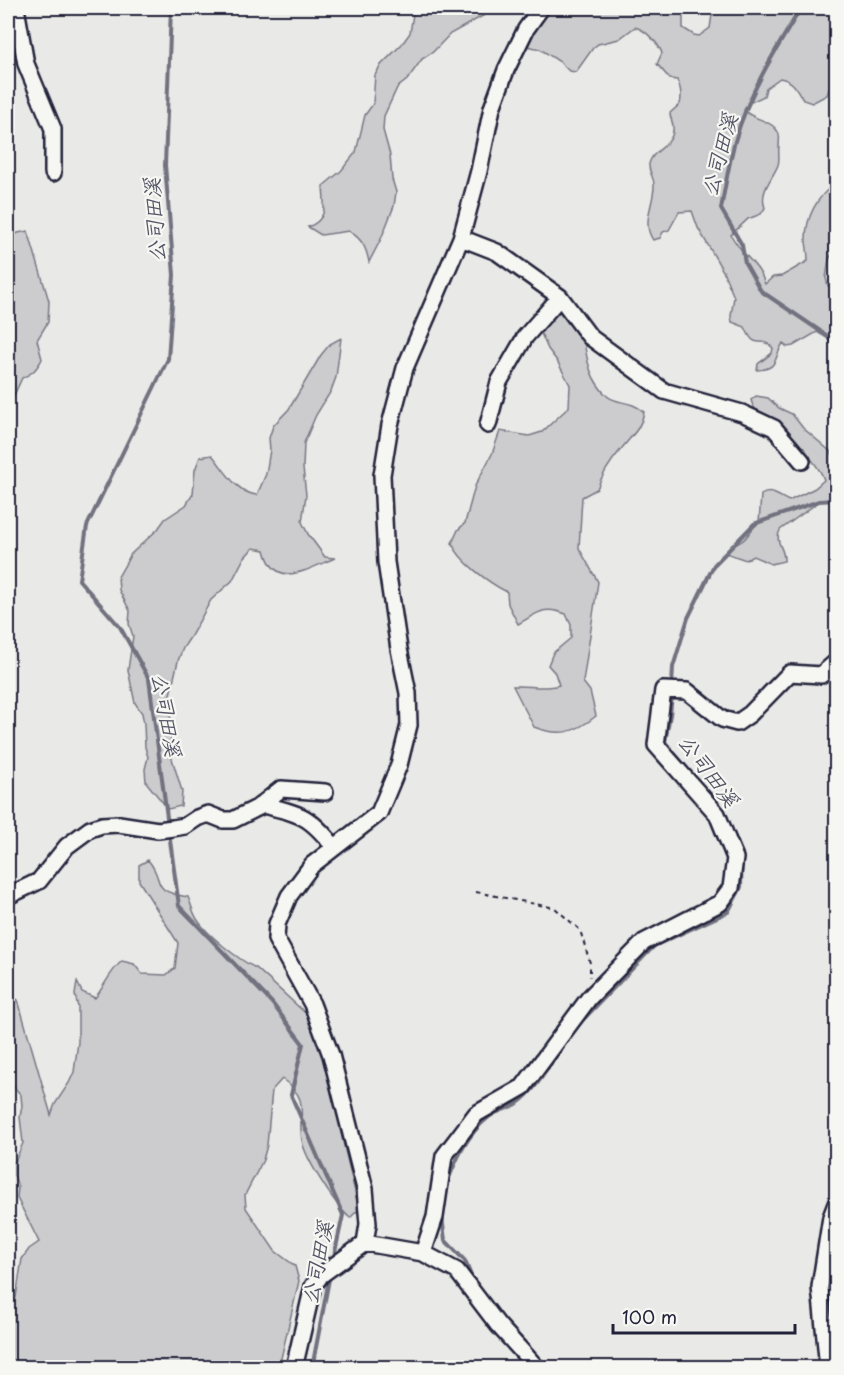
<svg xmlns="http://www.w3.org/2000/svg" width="844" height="1375" font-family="'Playpen Sans','LXGW WenKai TC',sans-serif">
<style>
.green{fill:#ccccce;stroke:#777784;stroke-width:1.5}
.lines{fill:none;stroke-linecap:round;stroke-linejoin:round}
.stream{stroke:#71717f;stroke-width:4}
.minor-casing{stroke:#22223b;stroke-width:20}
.path{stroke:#22223b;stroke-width:2;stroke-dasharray:4.5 4.5;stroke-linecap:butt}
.minor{stroke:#f6f6f2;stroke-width:15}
.labels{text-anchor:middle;stroke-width:4.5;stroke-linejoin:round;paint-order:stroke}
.water-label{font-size:21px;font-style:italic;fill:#565668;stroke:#f6f6f2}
</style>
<rect width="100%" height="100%" fill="#e9e9e7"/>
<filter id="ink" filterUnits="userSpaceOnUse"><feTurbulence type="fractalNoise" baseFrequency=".0167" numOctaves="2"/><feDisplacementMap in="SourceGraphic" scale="12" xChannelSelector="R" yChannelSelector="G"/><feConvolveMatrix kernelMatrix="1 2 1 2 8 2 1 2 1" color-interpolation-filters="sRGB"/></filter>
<g filter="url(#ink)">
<path class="green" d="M414,8H497L450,34L433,52L422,59L407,80L397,88L384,116L383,130L390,155L392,179L396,192L394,206L381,239L369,262C366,247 362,239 349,231L321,235L308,227C329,219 324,205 323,186L341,171L356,152L365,115L373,104L375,75L381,65L402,44L410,33Z
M545,8H683V28L694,35L699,36L710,28L713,8H836V69L827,95L812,103L803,100C796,88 794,81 780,78L766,88L764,96L749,103L744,110C753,120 768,119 776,129C781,135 779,140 779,147C778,153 780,159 778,165C772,180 759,191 765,208L761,214L748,219L731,235C740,253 760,265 765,284L773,277L782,276L808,261C808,255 807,248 806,242C805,218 817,196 836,183V248L829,259L826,278L828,286H836V351L827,338L817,332L793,346L787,347L783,343C773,359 779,369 757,370L758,364L772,353L773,348C759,334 756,353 745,327L732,322L731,316L734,297L723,271L698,228L692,211L679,212L669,230L663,232L660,238L653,240C641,223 654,204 654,186C655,178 648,172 649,164C652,149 675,146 673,127C673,122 670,118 670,113L680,104C682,96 681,88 677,80L670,79L657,64L662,53C658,43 646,30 635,27L619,39L598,44L593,48L576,72L569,71L560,62L540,49L519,44Z
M28,231L49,301L48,322L37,340L42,359C37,369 32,374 22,378L9,406L11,425L8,434V241L18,233Z
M568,305C572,311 578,318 580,325C588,351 584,372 606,395C616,405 630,399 644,412C641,429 632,435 622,448C612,460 602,474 597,489L582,497L579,548L598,582L583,682L590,691L596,716C575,733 560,737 534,727L513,686C529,685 543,690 559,685L555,673L548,665L553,653L571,638V625L566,614C544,605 538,613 518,624L508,604L507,592C489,583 459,561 452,543L458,530L465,523L475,486L492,454L500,431L529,436L542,432L569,407L570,385L557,361L548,349L540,331L547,320Z
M341,338L336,377L331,391L316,415L304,443L303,468L306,495L302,522L308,534L325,557L335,558C307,569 275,591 265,550L253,548L244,558L232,581L211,600L191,636L183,648L178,661L168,703L172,726L170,752L182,791L181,806L168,809L146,782L145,769L148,757L145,747L144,724L142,713L135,703L128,670L133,636L129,624L130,611L119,590L118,577L131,554L158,529L165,519L186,505L193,494L195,470L200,457L212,455C225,470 236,493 257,495L266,474L270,450L269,438L273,426L289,409L321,355L330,344Z
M756,396L768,398L779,408L792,414L803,428L831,452L836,461V497L820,501L780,530C774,543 785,548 784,561L771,564L753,556L746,560L726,553C730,546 735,546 742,541C748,537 751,528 759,523L761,495C771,488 779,497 789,501L815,488L824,480C822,470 801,446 792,438C779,426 755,418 751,400Z
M148,860C166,881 148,891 188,897C191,904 193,913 197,919C206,934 240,961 256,968L313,1020L318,1029L341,1120L340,1129L359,1209L350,1218C335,1205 309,1164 303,1145C295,1116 314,1101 282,1079L272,1090L267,1145L263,1160L245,1195L246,1208L275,1251L295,1266L299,1281L279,1367H234L225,1364L213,1368L8,1367V1313L16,1297L22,1259L29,1249L39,1242L17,1198L18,1187L14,1175V1164L23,1143L20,1117L22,1106L21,1095L14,1087L8,1074V994L18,1000L51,1115L55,1104L69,1083L74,1072L78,1042V1007L75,995L77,982L82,992L95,998C105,986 109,972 122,961L134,964L142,974L166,975L175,968L178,943L139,881V865Z"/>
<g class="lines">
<path class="stream" d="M801,8C776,49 748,94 735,141C729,163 725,187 721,209L742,245L745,263L761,291L826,335L836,347
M672,686L673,667L688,618L714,565L754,524L819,501L836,500
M672,694L670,715L665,742L721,809
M168,825L149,679L120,627L79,580L87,526L168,359L174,275L165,165L171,8
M169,833L179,906L272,1003L303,1044L291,1095L343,1215L333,1261
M575,1028L654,946L728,912L741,887L742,853L731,829
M446,1186C455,1161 467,1134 489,1117C498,1110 509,1109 518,1103C536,1090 548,1067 561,1049
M442,1217L445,1240L465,1261L474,1283
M497,1312L547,1368
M312,1368L330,1274"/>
<defs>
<path id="minor" d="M16,8L26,64L53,129V173
M461,238L497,252L560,297L590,337L664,391L742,413L774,428L802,461
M488,425L499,382L525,337L560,297
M257,808L281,789L325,792
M8,896L39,881L67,846L90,829L102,825L119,824L158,830L173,828L185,826L197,818L208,814L223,820H233L263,805C301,814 310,816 334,847
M365,1243L423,1253L457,1271L498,1325L537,1368
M423,1253L435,1217L444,1156L476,1114L523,1087L589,998L644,942L720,903L731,888L735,858L717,814L656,745L663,690L687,691L722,719L737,723L750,714L790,673L821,675L836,662
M294,1368L313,1286L321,1275L365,1243L368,1224L365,1189L331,1055L312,1004L276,939L277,924L289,896L312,865L379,813L399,765L409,725L408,693L399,649L386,562L382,475L390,425L405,368L461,238L479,171L492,108L506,70L526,29L541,8
M828,1368L820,1287L831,1217L836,1204"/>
</defs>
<use href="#minor" class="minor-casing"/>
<path class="path" d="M476,892L555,908L580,930L590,963V977"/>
<use href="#minor" class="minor"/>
</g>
</g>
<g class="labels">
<g class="water-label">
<text transform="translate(720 155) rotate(-75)" y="7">公司田溪</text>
<text transform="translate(155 220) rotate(-94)" y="7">公司田溪</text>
<text transform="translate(166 715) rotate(80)" y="7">公司田溪</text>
<text transform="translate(708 771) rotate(53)" y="7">公司田溪</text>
<text transform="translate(318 1263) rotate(-79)" y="7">公司田溪</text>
</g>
</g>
<rect width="844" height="1375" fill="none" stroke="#f6f6f2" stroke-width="30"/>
<rect x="15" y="15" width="814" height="1345" fill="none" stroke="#22223b" stroke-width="2" filter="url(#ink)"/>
<path d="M613 1324v9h182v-9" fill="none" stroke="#22223b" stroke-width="3"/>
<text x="622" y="1324" font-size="18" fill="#22223b" stroke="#f6f6f2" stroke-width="4.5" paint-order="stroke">100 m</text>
</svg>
